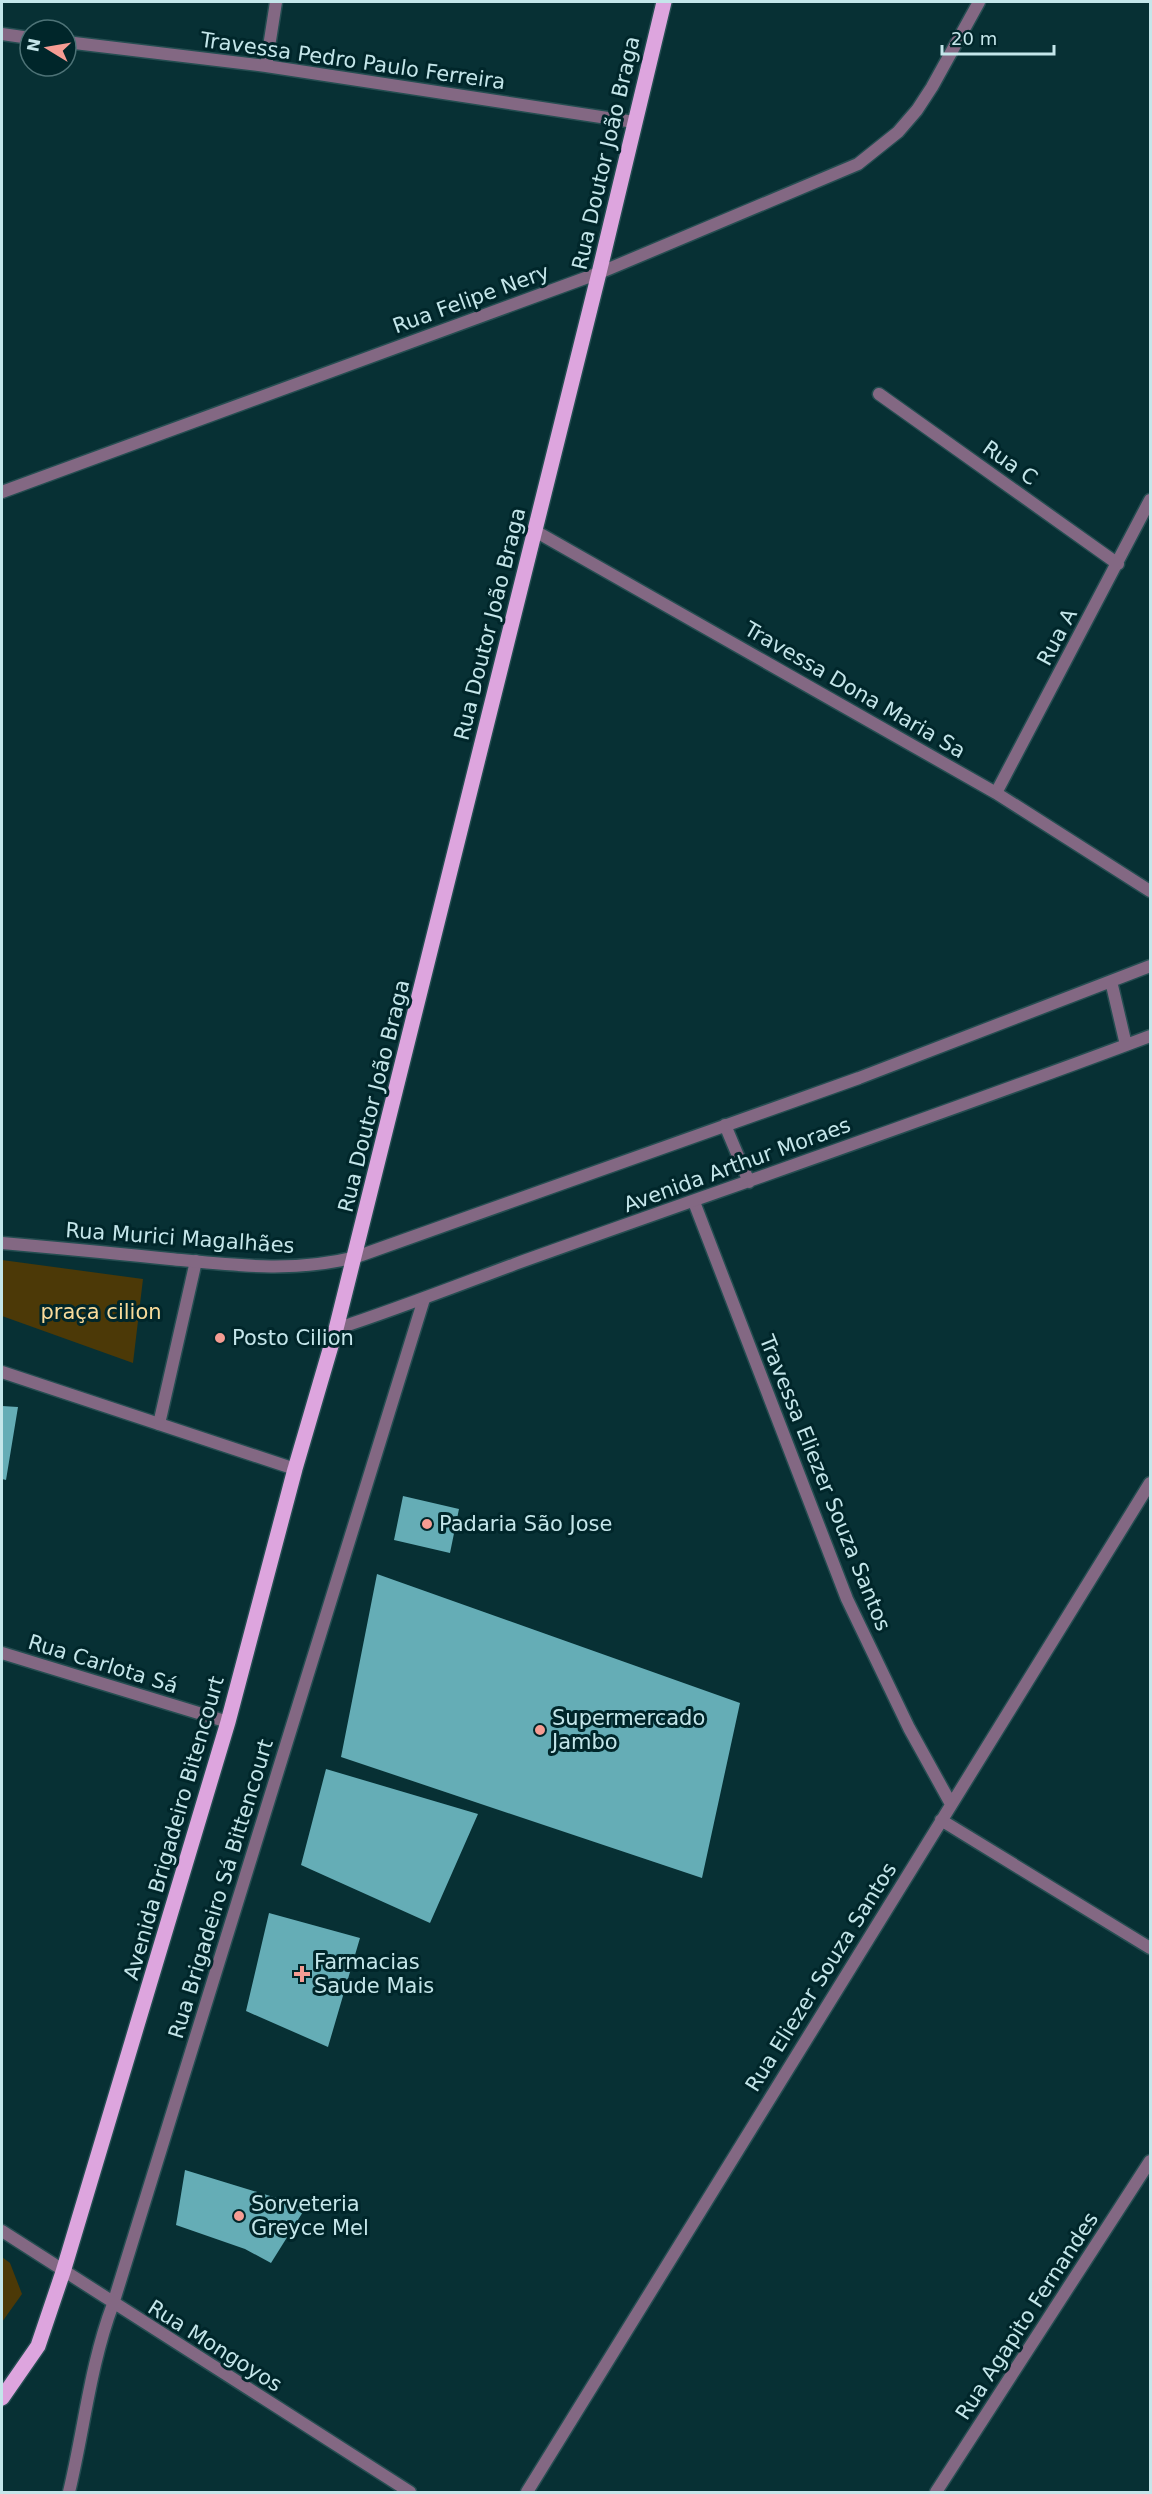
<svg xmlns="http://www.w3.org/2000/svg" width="1152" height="2494" font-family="'DejaVu Sans',sans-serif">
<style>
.green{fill:#4c3907}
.building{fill:#65adb6}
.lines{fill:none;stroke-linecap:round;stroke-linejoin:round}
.minor-casing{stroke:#254d51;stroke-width:15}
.tertiary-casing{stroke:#254d51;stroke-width:15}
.primary-casing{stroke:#254d51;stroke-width:18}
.minor{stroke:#836883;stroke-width:12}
.tertiary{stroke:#836883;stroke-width:12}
.primary{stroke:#dda5de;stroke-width:15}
.poi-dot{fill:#f59c93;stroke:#00262a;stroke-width:2}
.labels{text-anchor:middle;stroke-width:6;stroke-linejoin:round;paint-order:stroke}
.street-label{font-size:21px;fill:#c4e6ea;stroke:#00262a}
.park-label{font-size:21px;fill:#f9db9b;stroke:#00262a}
.poi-label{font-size:21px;fill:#c4e6ea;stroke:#00262a;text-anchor:start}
</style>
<rect width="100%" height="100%" fill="#073034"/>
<path class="green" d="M2,1260L143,1279L133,1363L2,1316Z
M2,2257L10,2263L22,2294L2,2322Z"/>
<path class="building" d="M2,1406L18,1407L6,1480L2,1479Z
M403,1496L459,1509L450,1553L394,1540Z
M377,1574L740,1703L702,1878L341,1757Z
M326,1769L478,1814L430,1923L301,1865Z
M269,1913L360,1938L328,2047L246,2011Z
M185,2170L306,2207L271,2263L245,2249L176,2225Z"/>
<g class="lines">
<defs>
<path id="minor" d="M2,34L30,38
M66,42L266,66L634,122
M266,66L276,2
M879,394L1118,564
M2,492L599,273L858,164L898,132L917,110L932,87L979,2
M535,531L996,793L1150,891
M996,793L1150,500
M694,1202L847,1599L909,1728L951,1804
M159,1424L196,1261
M2,1653L228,1722
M941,1820L1150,1948
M2,2231L410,2492
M69,2492C84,2430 90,2365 113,2304L424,1299
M527,2492L1150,1483
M936,2492L1150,2161"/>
<path id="tertiary" d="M1111,981L1126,1045
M725,1125L749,1182
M2,1243C58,1248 114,1253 170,1259C233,1265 293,1273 356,1257L859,1078L1150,966
M336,1329C397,1309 456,1286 515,1264C727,1188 940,1115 1150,1036
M2,1372L295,1469"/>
<path id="primary" d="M2,2398L38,2346L63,2272L228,1722L295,1469L336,1329L599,273L664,2"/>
</defs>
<use href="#minor" class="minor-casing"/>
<use href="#tertiary" class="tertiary-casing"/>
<use href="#primary" class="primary-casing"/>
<use href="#minor" class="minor"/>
<use href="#tertiary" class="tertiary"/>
<use href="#primary" class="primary"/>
</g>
<g class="poi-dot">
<circle cx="220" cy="1338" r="6"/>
<circle cx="427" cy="1524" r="6"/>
<circle cx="540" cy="1730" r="6"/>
<path d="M299 1965h6v6h6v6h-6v6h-6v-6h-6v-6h6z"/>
<circle cx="239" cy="2216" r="6"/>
</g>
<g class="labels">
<g class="street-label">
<text transform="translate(353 61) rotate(8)" y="7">Travessa Pedro Paulo Ferreira</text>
<text transform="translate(606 153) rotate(-77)" y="7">Rua Doutor João Braga</text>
<text transform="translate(471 299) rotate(-20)" y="7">Rua Felipe Nery</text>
<text transform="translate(1010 463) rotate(35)" y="7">Rua C</text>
<text transform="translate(490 624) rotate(-76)" y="7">Rua Doutor João Braga</text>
<text transform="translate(1057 637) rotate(-62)" y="7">Rua A</text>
<text transform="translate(855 690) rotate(30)" y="7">Travessa Dona Maria Sa</text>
<text transform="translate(374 1096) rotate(-76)" y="7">Rua Doutor João Braga</text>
<text transform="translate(737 1165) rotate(-20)" y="7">Avenida Arthur Moraes</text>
<text transform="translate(180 1238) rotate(4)" y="7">Rua Murici Magalhães</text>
<text transform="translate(825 1483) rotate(68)" y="7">Travessa Eliezer Souza Santos</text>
<text transform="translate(103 1664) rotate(17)" y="7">Rua Carlota Sá</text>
<text transform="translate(174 1828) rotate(-74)" y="7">Avenida Brigadeiro Bitencourt</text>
<text transform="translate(221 1889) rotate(-73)" y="7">Rua Brigadeiro Sá Bittencourt</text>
<text transform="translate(821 1977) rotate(-58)" y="7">Rua Eliezer Souza Santos</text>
<text transform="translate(1027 2316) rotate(-57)" y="7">Rua Agapito Fernandes</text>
<text transform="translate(215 2346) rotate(32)" y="7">Rua Mongoyos</text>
</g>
<g class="park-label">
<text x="101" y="1319">praça cilion</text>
</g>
<g class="poi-label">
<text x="232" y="1345">Posto Cilion</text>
<text x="439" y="1531">Padaria São Jose</text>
<text x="552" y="1725">Supermercado<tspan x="552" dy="24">Jambo</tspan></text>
<text x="314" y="1969">Farmacias<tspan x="314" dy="24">Saude Mais</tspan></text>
<text x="251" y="2211">Sorveteria<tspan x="251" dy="24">Greyce Mel</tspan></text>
</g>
</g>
<rect width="1152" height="2494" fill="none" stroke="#c4e6ea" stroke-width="6"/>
<g transform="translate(48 48) rotate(281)"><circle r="28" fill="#00262a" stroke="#4e7377" stroke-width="1.5"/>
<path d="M0-4.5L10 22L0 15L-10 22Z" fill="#f59c93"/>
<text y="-9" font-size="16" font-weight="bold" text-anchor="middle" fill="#c4e6ea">N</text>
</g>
<path d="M942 45v9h112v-9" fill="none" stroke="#c4e6ea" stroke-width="3"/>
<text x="951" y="45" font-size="18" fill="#c4e6ea" stroke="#00262a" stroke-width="4.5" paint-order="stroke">20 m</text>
</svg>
